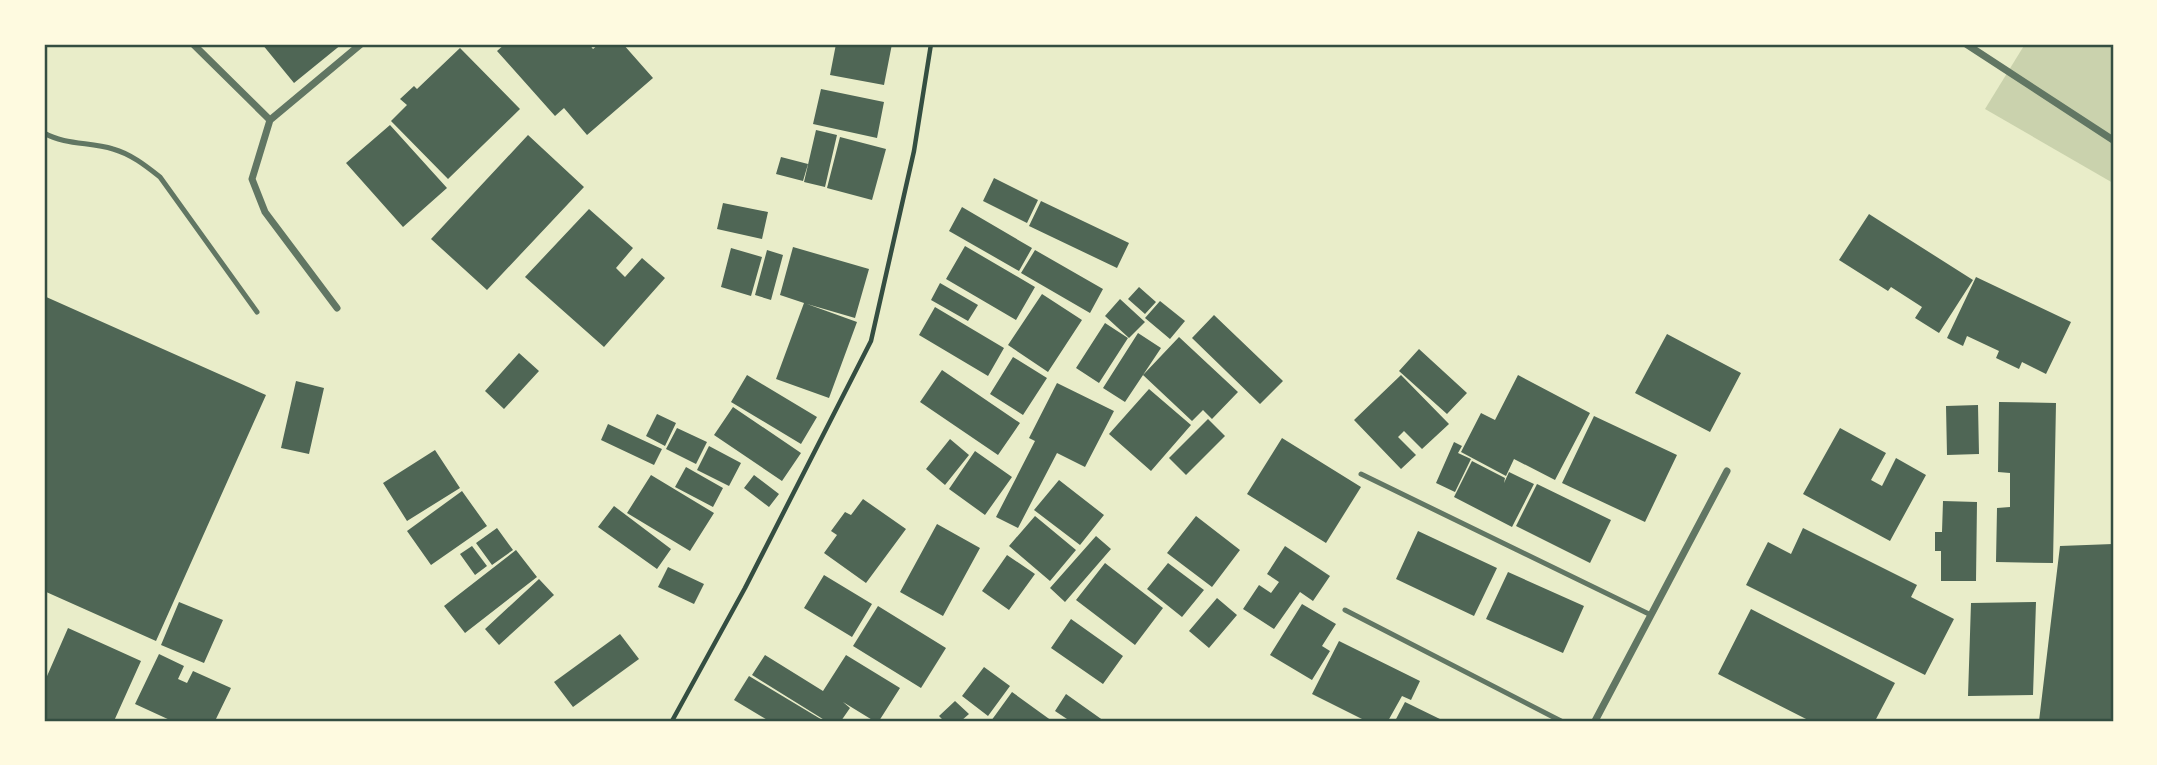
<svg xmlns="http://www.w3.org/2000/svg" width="2157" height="765" font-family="'Noto Serif',serif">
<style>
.green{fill:#cad2ad}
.building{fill:#4f6655}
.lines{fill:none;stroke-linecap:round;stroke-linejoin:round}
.path{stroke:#344e41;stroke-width:4.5}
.service{stroke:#617663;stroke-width:5}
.minor{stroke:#617663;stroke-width:7}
.neatline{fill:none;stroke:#344e41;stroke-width:2.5}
</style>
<rect width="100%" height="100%" fill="#e9edc9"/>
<path class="green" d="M2025,44H2113V183L1985,109Z"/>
<path class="building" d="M262,44H342L294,83Z
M505,44H589L593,49L599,44H623L653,78L587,135L564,108L555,116L497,51Z
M836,44H892L884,85L830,75Z
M460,48L520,109L448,179L391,121L407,105L400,99L414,86L417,89Z
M821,89L884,102L877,138L813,124Z
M390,125L447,188L403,227L346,163Z
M816,130L837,135L825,187L804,182Z
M528,135L584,187L487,290L431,239Z
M840,137L886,149L872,200L827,188Z
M781,157L808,164L803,181L776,174Z
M994,178L1038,200L1027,223L983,201Z
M1041,201L1129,243L1117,268L1029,226Z
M723,203L768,212L762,239L717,229Z
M962,207L1032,248L1019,271L949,231Z
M589,209L633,248L616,268L625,277L642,258L665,278L604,347L525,277Z
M1869,214L1973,280L1939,333L1915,318L1922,307L1891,287L1888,291L1839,260Z
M965,246L1035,287L1016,320L946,279Z
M793,247L869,269L855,318L807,304L857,322L829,398L776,379L804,303L780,295Z
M731,248L762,257L751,296L721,287Z
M767,250L783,255L771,300L755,295Z
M1035,250L1103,289L1090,313L1021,273Z
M1976,277L2071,322L2046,374L2022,362L2019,369L1996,358L1999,351L1967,336L1963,346L1947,338Z
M940,283L978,305L968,321L931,300Z
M1139,287L1156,302L1145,314L1128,299Z
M1042,294L1082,320L1048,372L1008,345Z
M44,296L266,395L156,641L44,591Z
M1120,299L1145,322L1129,338L1105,316Z
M1160,301L1185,321L1170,339L1145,318Z
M935,307L1004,348L988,376L919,335Z
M1214,315L1283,381L1260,404L1192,338Z
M1105,323L1128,338L1099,383L1076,368Z
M1138,333L1161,348L1125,402L1103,388Z
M1667,334L1741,373L1710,432L1635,393Z
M1179,337L1238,392L1212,419L1203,410L1192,421L1143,375Z
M1419,349L1467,393L1447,414L1399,371Z
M519,353L539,371L504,409L485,391Z
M1013,357L1047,378L1023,415L990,394Z
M942,370L1020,423L998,455L920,402Z
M747,375L817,417L801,444L731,402Z
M1401,375L1449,424L1422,449L1404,431L1398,437L1416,455L1401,469L1354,420Z
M1518,375L1590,413L1555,480L1514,459L1506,476L1461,452L1481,413L1495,420Z
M296,381L324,388L309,454L281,448Z
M1057,383L1114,411L1085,467L1057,453L1018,528L996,517L1035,441L1029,438Z
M1149,389L1191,425L1151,471L1109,434Z
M1999,402L2056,403L2053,563L1996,562L1997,508L2010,507V473L1998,472Z
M1978,405L1979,454L1947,455L1946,406Z
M733,407L801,453L782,481L714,435Z
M657,414L676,423L665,446L646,436Z
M1594,416L1677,455L1645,522L1562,483Z
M1208,419L1225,436L1186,475L1169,458Z
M608,424L662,449L654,465L601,440Z
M677,428L707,442L696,464L666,449Z
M1840,428L1886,453L1871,480L1882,486L1896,458L1926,475L1890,541L1803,494Z
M1282,438L1361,487L1326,543L1247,494Z
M950,439L969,455L945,485L926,469Z
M1454,442L1462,446L1458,453L1471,459L1455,492L1436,483Z
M709,446L741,463L729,486L697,470Z
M435,450L460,488L407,521L383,483Z
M975,451L1012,477L985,515L949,489Z
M1472,461L1505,478L1504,483L1509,472L1534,484L1512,527L1454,497Z
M686,467L723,488L713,507L675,487Z
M651,475L714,513L690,551L627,513Z
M754,475L779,494L769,507L744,488Z
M1059,480L1104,515L1080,545L1034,510Z
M1537,484L1611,520L1590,563L1516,526Z
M462,491L487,526L431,565L407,531Z
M863,499L906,529L866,583L824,553L837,535L831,531L845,512L851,515Z
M1943,501L1977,502L1976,581H1941V551H1935V532H1942Z
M614,506L671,549L657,569L598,527Z
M1035,516L1076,550L1050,581L1009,546Z
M1196,516L1240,550L1212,587L1167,553Z
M937,524L980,548L943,616L900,592Z
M497,528L513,550L492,565L476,543Z
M1803,528L1917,585L1911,597L1954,619L1925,675L1746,585L1768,542L1791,554Z
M1418,531L1497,568L1474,616L1396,579Z
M1096,536L1111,549L1065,602L1050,588Z
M2113,544V721H2039L2060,546Z
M472,546L487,566L475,575L460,554Z
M1285,546L1330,576L1313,601L1300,592L1274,629L1243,609L1259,585L1271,593L1279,582L1267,574Z
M516,550L537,577L465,633L444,606Z
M1007,555L1035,574L1009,610L982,591Z
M1105,563L1163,608L1135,645L1076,600Z
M1168,563L1204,590L1182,617L1147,589Z
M668,567L704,584L694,604L658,587Z
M1508,572L1584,606L1563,653L1486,619Z
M824,575L872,604L852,637L804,608Z
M539,579L554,595L499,645L485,629Z
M1217,598L1237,615L1209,648L1189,631Z
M179,602L223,620L204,663L161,645Z
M2036,602L2033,695L1968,696L1971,603Z
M1302,604L1336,624L1322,646L1330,651L1312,680L1270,655Z
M878,606L946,648L921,688L853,646Z
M1751,609L1895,683L1875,721H1810L1718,674Z
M1071,619L1123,656L1103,684L1051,648Z
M68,628L141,661L114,721H44V683Z
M620,634L639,659L573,707L554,682Z
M1339,641L1420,681L1411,700L1402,696L1388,721H1366L1312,694Z
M159,654L184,666L178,679L187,683L193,671L231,688L215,721H172L135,704Z
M765,655L823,691L846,655L900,688L879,721H874L843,702L850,708L841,721H826L752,675Z
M984,667L1010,686L988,716L962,696Z
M749,676L824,721H769L734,700Z
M1012,692L1052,721H991Z
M1066,694L1104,721H1070L1055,711Z
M955,701L969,714L961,721H944L939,716Z
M1405,702L1444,721H1395Z"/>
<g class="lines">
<path class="path" d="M672,721L745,588L871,341L914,151L931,44"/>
<path class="service" d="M44,133C65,145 90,142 113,149C131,154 146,166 160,177L257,312
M1361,474L1651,615
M1345,610L1561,721"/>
<path class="minor" d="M193,44L270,120
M1966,44L2113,140
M337,308L265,212L252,179L270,120L361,44
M1595,721L1727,471"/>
</g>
<rect width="2157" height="765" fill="none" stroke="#fefae0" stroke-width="91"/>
<rect x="46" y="46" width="2066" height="674" class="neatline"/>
</svg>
